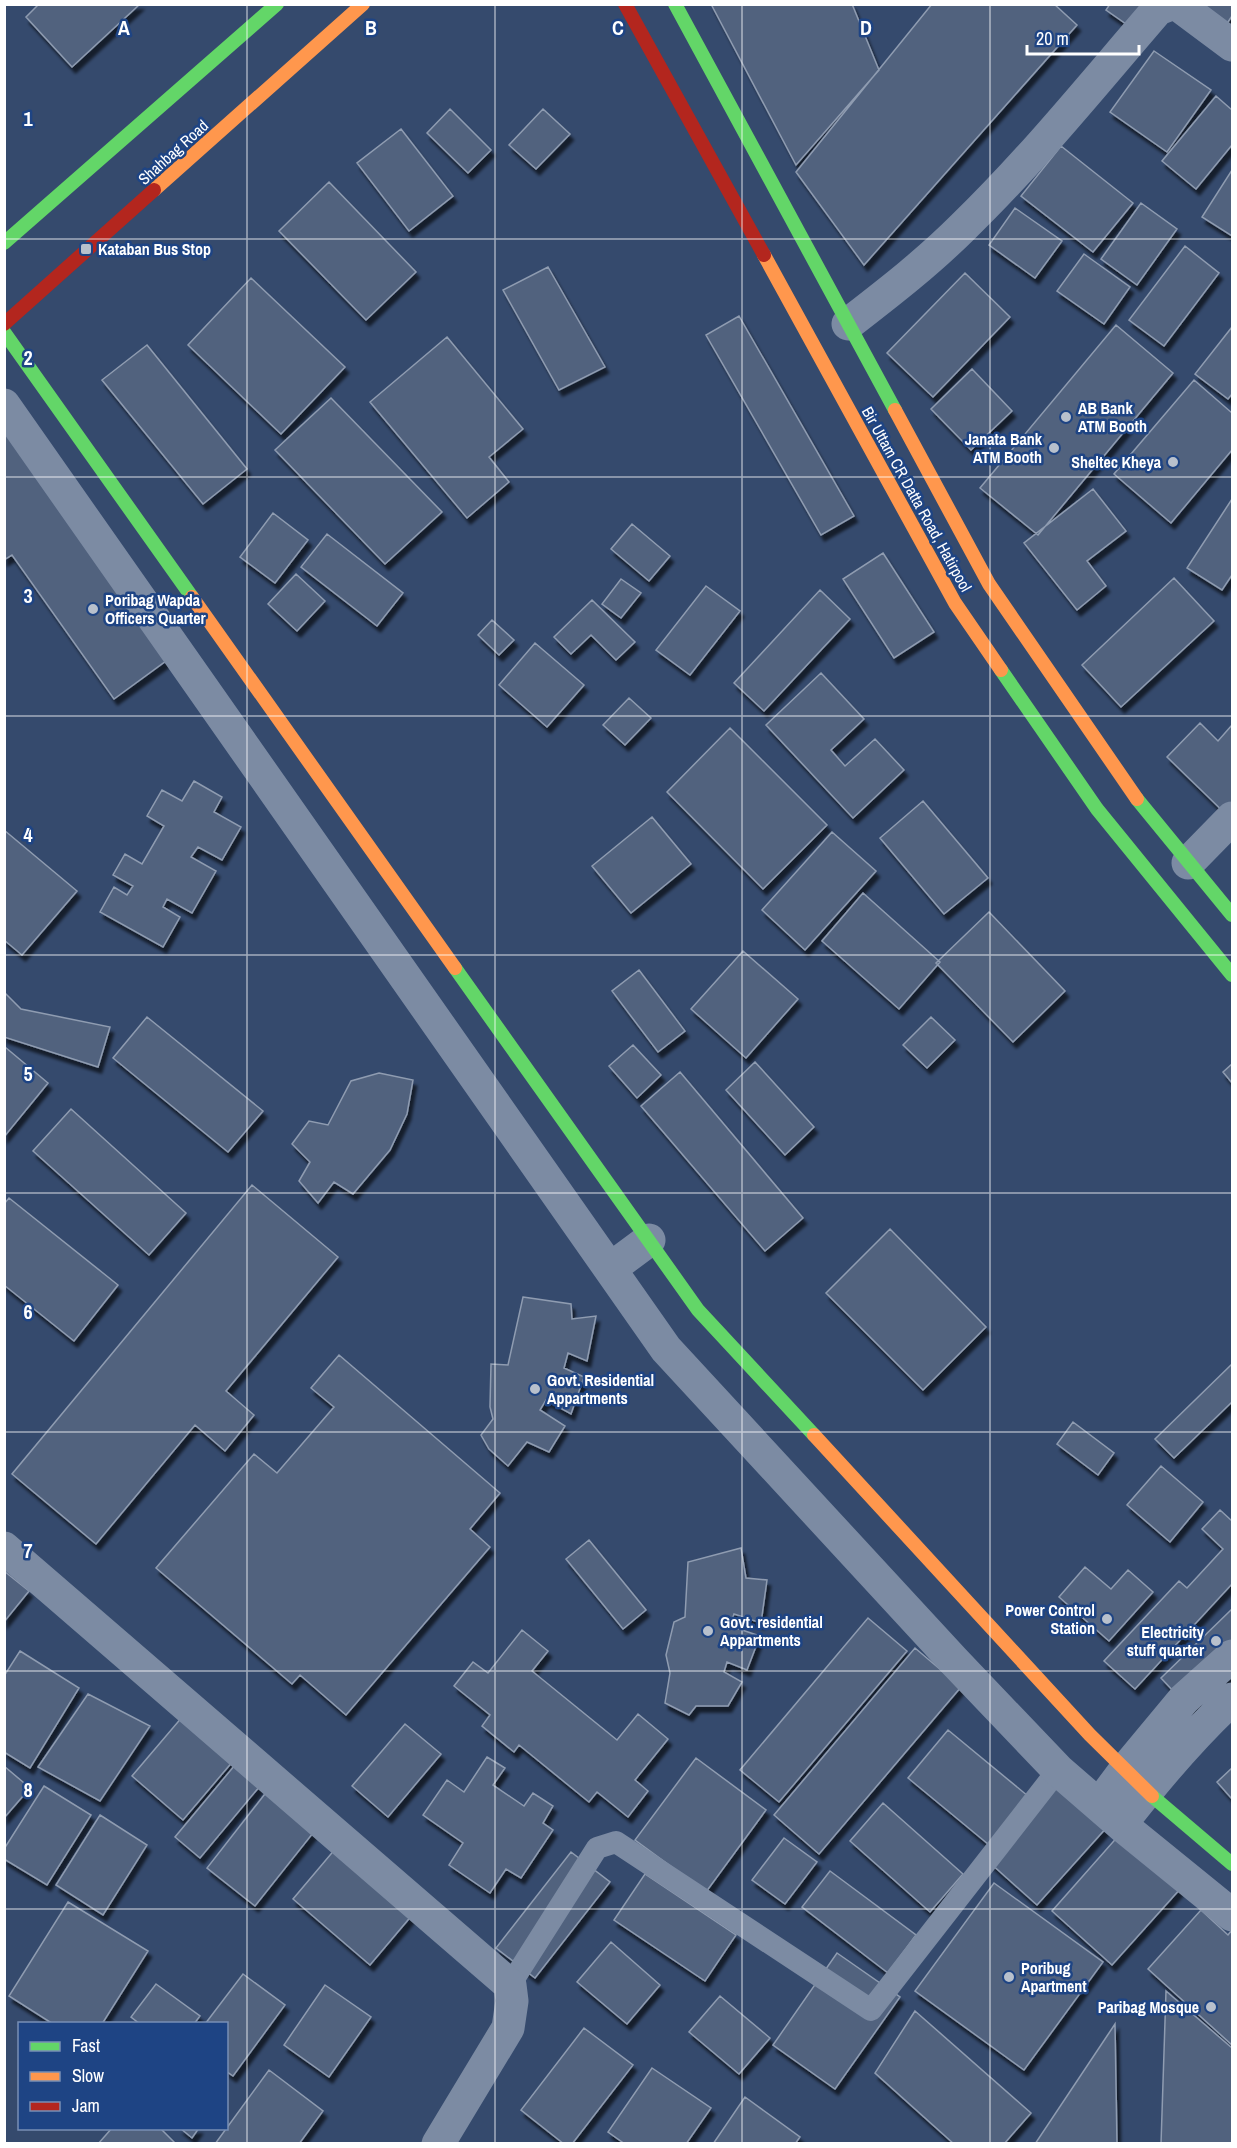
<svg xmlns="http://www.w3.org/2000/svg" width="1237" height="2148" font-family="'Archivo Narrow',sans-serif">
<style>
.building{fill:#51627e;stroke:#8f9cb1;stroke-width:1.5;filter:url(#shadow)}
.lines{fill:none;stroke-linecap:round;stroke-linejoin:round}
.lane{stroke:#7c8ba3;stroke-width:22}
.street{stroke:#7c8ba3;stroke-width:33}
.fast{stroke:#63d668;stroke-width:14}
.slow{stroke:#ff974d;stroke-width:14}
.jam{stroke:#b3261e;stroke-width:14}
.grid{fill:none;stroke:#fff;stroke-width:1.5;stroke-opacity:0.55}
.poi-dot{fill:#b8c0cc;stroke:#1e4484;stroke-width:2}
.labels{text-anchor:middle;stroke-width:5;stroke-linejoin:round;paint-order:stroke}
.street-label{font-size:16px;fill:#fff;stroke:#1e4484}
.poi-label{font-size:16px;font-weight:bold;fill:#fff;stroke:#1e4484;text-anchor:start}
.grid-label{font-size:20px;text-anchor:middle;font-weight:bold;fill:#fff;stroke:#1e4484;stroke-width:5;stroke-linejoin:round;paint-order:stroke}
</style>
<defs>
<filter id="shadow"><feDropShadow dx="3.5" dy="6" stdDeviation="1.5" flood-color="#0009"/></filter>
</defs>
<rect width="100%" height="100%" fill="#354a6d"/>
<path class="building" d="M39,4H140L72,67L26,17Z
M711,4H852L879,70L796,165Z
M932,4H1054L1077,25L864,265L796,172Z
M1110,4H1144L1129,26L1106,10Z
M1184,4H1232V16L1222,31Z
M1154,51L1211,90L1167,152L1110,112Z
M1216,96L1232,110V145L1196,189L1162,161Z
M450,109L491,150L468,173L427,133Z
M543,109L570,134L536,169L509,145Z
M401,129L453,196L409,231L357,163Z
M1061,146L1133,203L1093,252L1021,196Z
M1232,170V236L1202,217Z
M329,182L416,272L366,320L279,231Z
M1141,203L1177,229L1137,285L1101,259Z
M1015,208L1062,241L1035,278L989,245Z
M1185,246L1219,273L1164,346L1129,320Z
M1084,254L1130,287L1104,324L1057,291Z
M548,267L605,367L559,390L503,290Z
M965,273L1010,317L933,397L887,353Z
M251,278L345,367L281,434L188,345Z
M739,316L854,516L821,535L706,335Z
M1116,325L1173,373L1038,535L980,488Z
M1232,327V394L1228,399L1195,374Z
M447,337L523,429L489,457L509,482L467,518L370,402Z
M147,345L247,469L203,504L102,380Z
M972,369L1012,411L971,450L931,409Z
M1194,380L1232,413V450L1171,523L1114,474Z
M331,398L442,512L385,564L275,450Z
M4,424L170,658L114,699L12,555L4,560Z
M1093,489L1126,531L1087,561L1106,586L1077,610L1024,543Z
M1232,499V575L1222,590L1187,568Z
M273,513L308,540L275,583L240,557Z
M632,524L670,556L649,581L611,549Z
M327,534L403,593L377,626L301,567Z
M883,553L934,632L894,658L843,579Z
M296,574L325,601L297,631L268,604Z
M1174,578L1214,621L1121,707L1082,665Z
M621,579L641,593L621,618L602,604Z
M706,586L740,611L690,675L656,650Z
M820,590L850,619L764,711L734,683Z
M592,600L635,642L616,660L591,635L571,654L554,637Z
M492,620L514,640L499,655L478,635Z
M535,643L584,685L547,727L499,685Z
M821,673L864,719L831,750L845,766L875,739L904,770L853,818L766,725Z
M629,698L651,718L625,745L603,725Z
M1200,723L1218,741L1232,725V820L1167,757Z
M730,728L827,825L763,889L667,792Z
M194,781L222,797L214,812L241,827L222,860L198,847L191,857L216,871L192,913L167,899L163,907L180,917L163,947L100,912L114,887L127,895L133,886L113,875L125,854L142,864L164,826L147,816L162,790L182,801Z
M923,801L988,878L944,914L880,838Z
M652,817L691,864L631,913L592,866Z
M4,830L77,891L22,955L4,940Z
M832,832L876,871L805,950L762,910Z
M863,893L940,962L899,1009L822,941Z
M989,912L1065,991L1013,1042L936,963Z
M743,951L798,999L746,1058L691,1009Z
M639,970L685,1031L658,1052L612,991Z
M4,992L21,1009L110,1027L98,1067L4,1037Z
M147,1017L263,1111L228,1152L113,1058Z
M931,1017L955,1040L927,1068L903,1045Z
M633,1045L661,1075L637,1098L609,1066Z
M5,1047L48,1083L4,1137V1047Z
M755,1062L814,1127L785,1155L726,1090Z
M1232,1064V1083L1223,1072Z
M680,1072L803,1218L765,1251L641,1106Z
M379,1073L413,1080L407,1114L390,1150L353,1194L334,1182L318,1203L299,1181L310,1162L292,1144L309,1121L328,1125L351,1081Z
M71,1109L186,1213L149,1255L33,1151Z
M252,1185L338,1257L226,1391L254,1415L225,1451L195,1425L96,1544L12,1474Z
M9,1198L118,1285L74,1341L4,1285V1204Z
M890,1229L986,1327L923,1390L826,1293Z
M523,1297L571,1304L572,1319L596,1316L587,1361L568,1353L564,1368L584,1377L571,1414L546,1400L540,1410L565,1426L549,1452L527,1442L508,1466L489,1449L481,1435L493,1419L490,1407L491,1364L508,1365Z
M339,1355L500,1493L470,1529L490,1547L346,1715L300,1675L292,1684L156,1568L254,1454L277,1473L334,1407L311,1388Z
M1232,1364V1402L1174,1458L1155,1439Z
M1073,1422L1114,1453L1098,1475L1057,1444Z
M1161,1466L1203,1502L1170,1542L1127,1505Z
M1220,1510L1232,1521V1584L1135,1689L1104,1661L1179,1581L1187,1588L1223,1549L1202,1529Z
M589,1540L646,1610L623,1629L566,1559Z
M741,1548L746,1578L767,1580L761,1623L734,1614L730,1626L760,1636L747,1670L727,1662L724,1672L742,1682L728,1706H696L689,1715L665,1703L670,1673L666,1655L674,1622L685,1617L688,1562Z
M1085,1567L1111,1589L1128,1570L1153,1592L1109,1641L1059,1597Z
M4,1571L29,1591L4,1622Z
M1232,1609V1674L1193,1712L1161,1678Z
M868,1618L907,1651L779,1802L740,1770Z
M522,1630L548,1651L532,1671L617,1740L638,1714L668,1739L635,1780L648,1791L628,1817L597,1792L589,1802L519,1745L514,1752L482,1726L490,1715L454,1686L473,1662L488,1673Z
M915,1648L961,1687L819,1854L774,1815Z
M20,1651L79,1688L30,1768L4,1752V1676Z
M88,1694L150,1726L100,1801L38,1767Z
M183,1716L234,1760L183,1820L132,1776Z
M405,1724L441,1754L388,1817L352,1786Z
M948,1730L1034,1801L994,1849L908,1778Z
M487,1757L505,1768L493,1785L524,1806L533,1793L553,1806L543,1823L553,1830L521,1878L506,1869L490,1893L449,1865L463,1843L423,1815L447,1780L464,1792Z
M696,1758L766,1810L706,1892L635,1840Z
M235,1765L260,1786L200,1858L175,1837Z
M4,1766L30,1788L4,1818Z
M1232,1768V1799L1217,1782Z
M1059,1782L1108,1826L1037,1905L989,1862Z
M44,1786L91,1815L47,1885L4,1859V1849Z
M268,1790L317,1828L255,1906L207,1868Z
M883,1803L963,1874L930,1912L850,1841Z
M100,1815L147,1845L103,1915L56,1885Z
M1120,1834L1181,1888L1112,1965L1052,1911Z
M784,1838L817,1862L785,1904L752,1880Z
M336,1848L413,1914L370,1965L293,1899Z
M571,1852L610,1882L535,1978L496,1948Z
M830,1871L916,1935L888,1973L802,1907Z
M645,1874L736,1935L705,1981L614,1920Z
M994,1883L1103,1962L1024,2070L915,1991Z
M68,1902L148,1951L102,2024H53L9,1996Z
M1201,1910L1228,1935L1232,1930V2045L1148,1969Z
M611,1942L660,1985L627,2024L577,1982Z
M837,1953L900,1997L835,2089L773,2045Z
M243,1974L285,2005L233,2076L226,2071V2024H205Z
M156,1984L200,2016L194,2024H140L131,2017Z
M325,1985L371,2017L329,2077L284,2045Z
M1166,1991L1232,2048V2144H1161Z
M720,1996L770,2038L739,2074L689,2032Z
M915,2011L1031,2113L1004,2144H954L875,2073Z
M1115,2024L1117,2144H1035Z
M584,2028L633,2065L572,2144H564L521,2110Z
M652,2068L711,2108L686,2144H625L608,2132Z
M269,2070L323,2111L299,2144H215Z
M745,2097L800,2137L795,2144H713Z
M112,2128H160L176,2144H98Z
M180,2128H199L192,2138Z"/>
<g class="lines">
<path class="lane" d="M510,1985L597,1848L616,1842L871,2010L1058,1770"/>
<path class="street" d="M1177,4L1232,45
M848,324C888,293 927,263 963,227C1033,159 1094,83 1158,9L1171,4
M4,405L666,1349L954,1661L1058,1770L1125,1828L1232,1915
M1188,863L1232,818
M610,1269L649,1240
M4,1548L510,1985L512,2001L508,2028L438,2144
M1099,1805L1125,1770L1184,1699L1232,1656
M1121,1824C1155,1780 1191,1737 1232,1699"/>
<path class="fast" d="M675,4L895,410
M4,243L277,4
M4,332L192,597
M1001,670L1097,809L1232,975
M1137,799L1232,915
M455,968L698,1310L814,1435
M1152,1796L1232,1864"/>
<path class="slow" d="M154,190L363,4
M764,255L955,603L1001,670
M895,410L989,584L1137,799
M192,597L455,968
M814,1435L1090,1735L1152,1796"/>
<path class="jam" d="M625,4L764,255
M4,324L154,190"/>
</g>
<path class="grid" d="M247,4V2144M495,4V2144M742,4V2144M990,4V2144M4,239H1232M4,477H1232M4,716H1232M4,955H1232M4,1193H1232M4,1432H1232M4,1671H1232M4,1909H1232"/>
<g class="poi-dot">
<rect x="80" y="243" width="12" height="12" rx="3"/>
<circle cx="1066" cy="417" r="6"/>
<circle cx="1054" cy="448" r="6"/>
<circle cx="1173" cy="462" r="6"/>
<circle cx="93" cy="609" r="6"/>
<circle cx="535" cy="1389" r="6"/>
<circle cx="1107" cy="1619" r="6"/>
<circle cx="708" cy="1631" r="6"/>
<circle cx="1216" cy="1641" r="6"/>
<circle cx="1009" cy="1977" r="6"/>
<circle cx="1211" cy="2007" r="6"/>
</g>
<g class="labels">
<g class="street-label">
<text transform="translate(173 152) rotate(-42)" y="6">Shahbag Road</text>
<text transform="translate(917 499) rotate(61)" y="6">Bir Uttam CR Datta Road, Hatirpool</text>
</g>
<g class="poi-label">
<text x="98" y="255">Kataban Bus Stop</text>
<text x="1078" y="414">AB Bank<tspan x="1078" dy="18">ATM Booth</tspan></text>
<text x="1042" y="445" text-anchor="end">Janata Bank<tspan x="1042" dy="18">ATM Booth</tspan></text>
<text x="1161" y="468" text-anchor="end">Sheltec Kheya</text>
<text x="105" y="606">Poribag Wapda<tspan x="105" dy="18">Officers Quarter</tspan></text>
<text x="547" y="1386">Govt. Residential<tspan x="547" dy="18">Appartments</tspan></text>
<text x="1095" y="1616" text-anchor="end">Power Control<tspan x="1095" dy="18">Station</tspan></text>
<text x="720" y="1628">Govt. residential<tspan x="720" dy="18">Appartments</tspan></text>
<text x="1204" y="1638" text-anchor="end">Electricity<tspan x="1204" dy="18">stuff quarter</tspan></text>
<text x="1021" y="1974">Poribug<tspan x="1021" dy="18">Apartment</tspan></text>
<text x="1199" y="2013" text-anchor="end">Paribag Mosque</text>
</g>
</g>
<g class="grid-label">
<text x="124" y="35">A</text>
<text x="371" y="35">B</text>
<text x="618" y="35">C</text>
<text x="866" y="35">D</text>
<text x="28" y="126">1</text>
<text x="28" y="365">2</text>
<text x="28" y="603">3</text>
<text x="28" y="842">4</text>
<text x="28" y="1081">5</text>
<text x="28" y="1319">6</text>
<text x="28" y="1558">7</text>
<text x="28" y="1797">8</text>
</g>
<rect width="1237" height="2148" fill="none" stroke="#ffffff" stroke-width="12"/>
<rect x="18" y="2022" width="210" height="108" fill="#1e4484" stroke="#788fb5" stroke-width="1.5"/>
<rect x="30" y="2042" width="30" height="9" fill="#63d668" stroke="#788fb5" stroke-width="1.5"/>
<text x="72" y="2052" font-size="18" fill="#ffffff">Fast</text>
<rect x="30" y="2072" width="30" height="9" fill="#ff974d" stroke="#788fb5" stroke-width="1.5"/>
<text x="72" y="2082" font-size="18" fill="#ffffff">Slow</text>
<rect x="30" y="2102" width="30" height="9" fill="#b3261e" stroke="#788fb5" stroke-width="1.5"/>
<text x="72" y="2112" font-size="18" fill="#ffffff">Jam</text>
<path d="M1027 45v9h112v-9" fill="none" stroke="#ffffff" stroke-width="3"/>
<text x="1036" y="45" font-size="18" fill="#ffffff" stroke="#1e4484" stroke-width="4.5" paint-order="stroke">20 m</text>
</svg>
